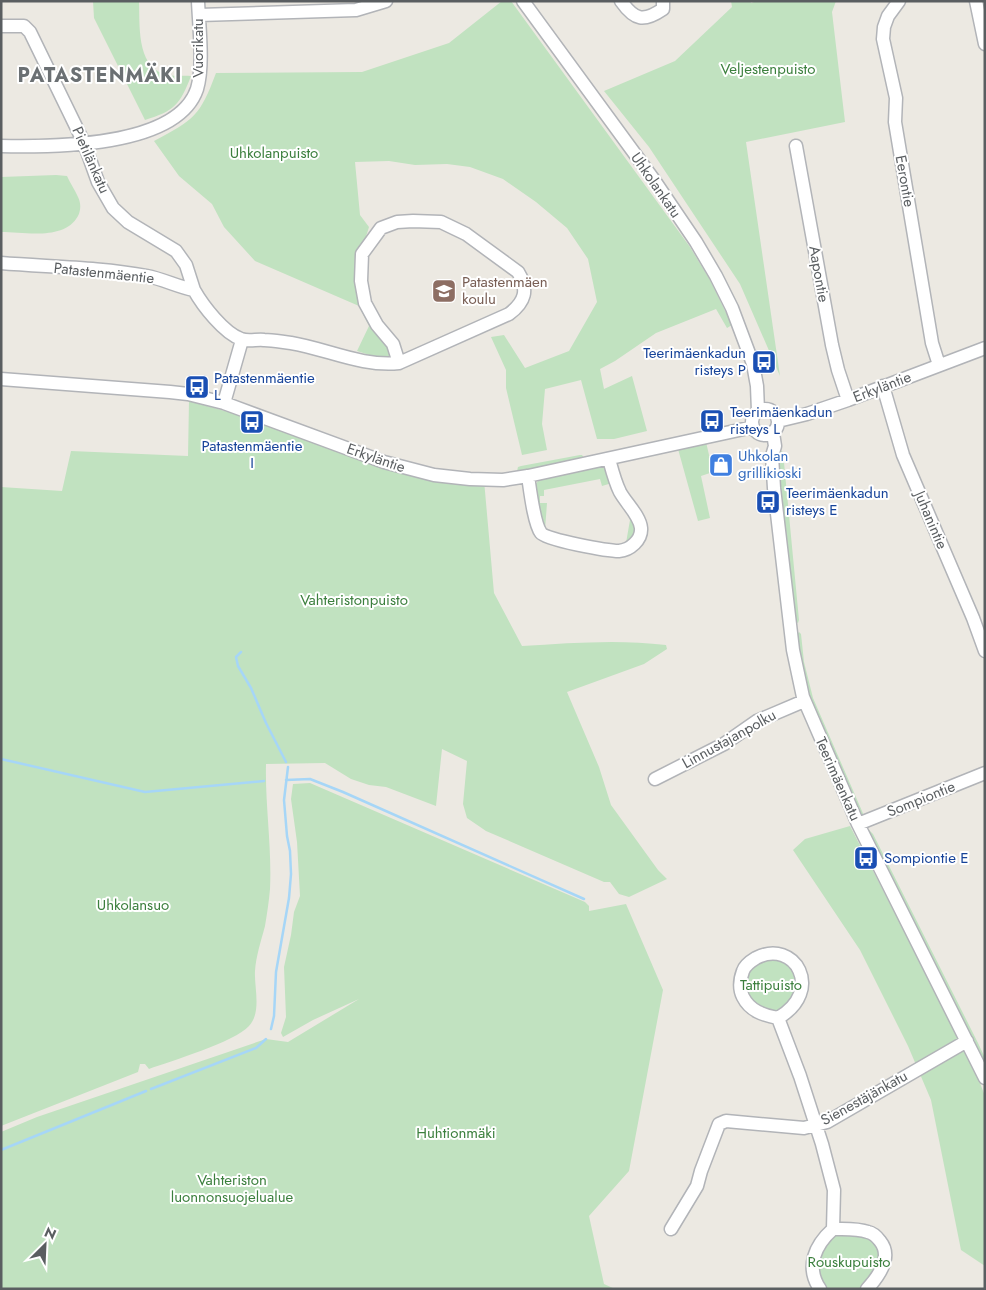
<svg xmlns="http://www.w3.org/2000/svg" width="986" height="1290" font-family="Jost,sans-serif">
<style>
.green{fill:#c1e2c0}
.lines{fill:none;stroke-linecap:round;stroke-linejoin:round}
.stream{stroke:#a6d6f7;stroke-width:2.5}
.minor-casing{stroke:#b2b4b8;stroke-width:15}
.minor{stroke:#fff;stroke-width:12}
.labels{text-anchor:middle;stroke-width:4;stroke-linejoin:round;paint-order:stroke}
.street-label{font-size:15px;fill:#5a5e61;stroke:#fff}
.park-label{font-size:15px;fill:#3b7f3d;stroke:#fff}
.education-label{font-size:15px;fill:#785e54;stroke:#fff;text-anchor:start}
.transit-label{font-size:15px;fill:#164399;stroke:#fff;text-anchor:start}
.shop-label{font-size:15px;fill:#366cbe;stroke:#fff;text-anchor:start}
.district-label{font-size:20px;font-weight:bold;letter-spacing:1px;fill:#6b7073;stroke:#fff}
</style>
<rect width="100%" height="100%" fill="#ece9e2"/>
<path class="green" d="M93,1H139C140,24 136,65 164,74C172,77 183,75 191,76C180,105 174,111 145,120L94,18Z
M502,1H511L690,247L710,280L732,325L727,328L716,309L656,333L615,361L600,369L604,389L632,376L647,431L614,439H597L581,380L545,389L542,424L547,450L522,455L506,388V370L491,337L504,335L525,368L569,351L597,302L588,259L567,228L536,202L503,179L470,167L447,164L415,165L389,161L355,162L360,215L369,227L364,243L362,288L391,347L389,357L382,359L357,351L369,326L359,306L255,261L224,227L212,204L179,176L154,141C194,120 200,116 216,73L362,72L449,43Z
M731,1H750L751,3L757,1H836L832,12L845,122L746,142L780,376L740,284L649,147L604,91L675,61L732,7Z
M56,175L67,176C70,183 75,190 78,197C81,203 81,210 78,216C64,241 25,232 1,232V177Z
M189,401L311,435L384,462L484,480L494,593L522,646C570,643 618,639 666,645L667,649L644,664L567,692L599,767L611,805L658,870L667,879L629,897L619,894L610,882H604L486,831L467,818L463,804L467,761L442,749L436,806L386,787L369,785L351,779L325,763L266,764C265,805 272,847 270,889C269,901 267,914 265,926C261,941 256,956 255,971C254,987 262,1012 249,1026C235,1042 171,1061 149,1069L145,1064H140L138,1072L1,1126V487L62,491L71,451L188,456Z
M706,442L713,472L701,476L710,518L698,521L678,449Z
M777,449L783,452L799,620L798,623L795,621L778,468Z
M580,455H582L584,458L516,475L518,467L521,466Z
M598,466L606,469L612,483L602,486L600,479L544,490V496H540V503H547L545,530L555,537L621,545L626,543L630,520L629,516L632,514L639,530L627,546L546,536L533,487L539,480Z
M799,632L801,634L804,662L813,698L865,818L860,816L804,684L797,635Z
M310,783L585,902L589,906V911L626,904L663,990L629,1171L589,1216L604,1284L615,1289H1V1132L37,1117L266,1039L288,1042L359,999L313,1020L283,1037L281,1033L286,1017L284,967L291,935L294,912L300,896L297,842L291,799L293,784Z
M850,826L973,1065L985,1096V1266L961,1250L931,1100L908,1046L860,950L793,850L805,839Z
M869,830L873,834L978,1043L985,1058V1068L868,837Z
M765,958C791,960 795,965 799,990C790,1000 778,1020 763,1011C756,1007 750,998 745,993C746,970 746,971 765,958Z
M857,1235L874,1241L880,1248L881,1260L867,1284L860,1289H826L818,1280L820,1251L831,1236Z"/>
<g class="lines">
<path class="stream" d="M241,652L236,657L238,666L251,688L266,723L286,762
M1,759L145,792L264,781
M286,780L310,779L343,792L584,899
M271,1029L274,1016L276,972L289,898L291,874L290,851L287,836L284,800L288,767
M151,1089L256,1048L266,1039
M1,1150L146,1091"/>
<defs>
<path id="minor" d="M523,1L654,180L696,242L716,276L732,308L753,364L757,386L758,411
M621,1C635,21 644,22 663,9V1
M899,1L888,16L884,27L883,39L896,98L895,122L932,343L939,365
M976,1L985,44
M199,15L356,10L386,1
M1,26H24L30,32L84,143L98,182L113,208L128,222L176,251L186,265L194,290
M1,146C52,147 177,148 197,89C204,66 199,26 198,1
M796,146L832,345L838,370L848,400
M1,263C49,267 99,267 147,276C163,279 178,287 194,290C203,306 224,333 241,339C248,342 257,339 264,340C273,340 282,342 291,343C327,349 362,367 399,363L509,314C525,302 529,290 518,272L466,234L441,222L413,221L397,222L381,228L362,254L361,281L365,303L377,325L393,344L399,363
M1,379L170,392L188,394L224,403L384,462L434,475L470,479L503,480L528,476L753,427
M883,386L903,455L973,618L985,651
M224,403L242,340
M752 422a13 13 0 1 1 26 0a13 13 0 1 1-26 0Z
M778,421L807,414L848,400L985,348
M773,433L775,446L772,456L774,488L793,650L803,697L858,824L985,1078
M528,476C530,489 534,524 541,533C546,540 608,551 619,551C630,550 642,540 641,528C640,516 626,503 620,492C615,482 612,470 609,459
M655,779L724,744L757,721L804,701
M858,824L985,773
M778,1018C825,991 795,938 756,958C751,961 745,965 743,971C740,979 739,989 743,997C750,1011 763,1015 778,1018L800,1076L822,1144L834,1190L833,1229
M671,1229L697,1186L701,1171L719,1124L726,1121L804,1128L827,1122L967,1041
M820,1289C805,1267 815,1245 833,1229C844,1229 857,1228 868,1232C873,1233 877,1237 880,1241C893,1257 879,1276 867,1289"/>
</defs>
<use href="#minor" class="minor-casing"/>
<use href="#minor" class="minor"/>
</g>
<defs>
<symbol id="school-square" viewBox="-11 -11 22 22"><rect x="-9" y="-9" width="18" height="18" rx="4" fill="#8d6e63" stroke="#fff"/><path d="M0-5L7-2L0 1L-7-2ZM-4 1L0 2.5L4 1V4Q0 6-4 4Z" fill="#fff"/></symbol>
<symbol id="bus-square" viewBox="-11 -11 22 22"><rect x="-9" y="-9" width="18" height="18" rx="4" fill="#1a4fb4" stroke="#fff"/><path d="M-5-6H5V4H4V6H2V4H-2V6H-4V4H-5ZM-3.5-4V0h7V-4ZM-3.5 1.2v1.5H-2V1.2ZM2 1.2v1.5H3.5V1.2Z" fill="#fff"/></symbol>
<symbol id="shop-square" viewBox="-11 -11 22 22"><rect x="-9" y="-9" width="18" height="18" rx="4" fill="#3f7fe0" stroke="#fff"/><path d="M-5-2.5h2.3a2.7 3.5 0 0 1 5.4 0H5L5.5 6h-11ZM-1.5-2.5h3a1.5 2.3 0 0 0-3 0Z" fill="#fff"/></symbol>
</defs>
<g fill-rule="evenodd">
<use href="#school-square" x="430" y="277" width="28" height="28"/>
<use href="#bus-square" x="750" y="348" width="28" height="28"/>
<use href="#bus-square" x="183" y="373" width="28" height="28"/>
<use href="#bus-square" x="698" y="407" width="28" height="28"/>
<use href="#bus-square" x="238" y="408" width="28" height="28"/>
<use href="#shop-square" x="707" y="451" width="28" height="28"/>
<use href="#bus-square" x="754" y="488" width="28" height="28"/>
<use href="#bus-square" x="852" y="844" width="28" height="28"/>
</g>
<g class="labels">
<g class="street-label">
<text transform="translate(198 48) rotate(-90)" y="5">Vuorikatu</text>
<text transform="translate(91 160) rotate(66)" y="5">Pietilänkatu</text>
<text transform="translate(905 181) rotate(80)" y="5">Eerontie</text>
<text transform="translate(656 185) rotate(55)" y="5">Uhkolankatu</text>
<text transform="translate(104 273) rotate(6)" y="5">Patastenmäentie</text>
<text transform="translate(819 274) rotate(80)" y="5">Aapontie</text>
<text transform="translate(882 387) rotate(-21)" y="5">Erkyläntie</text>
<text transform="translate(376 458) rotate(19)" y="5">Erkyläntie</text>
<text transform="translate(931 520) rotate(67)" y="5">Juhanintie</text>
<text transform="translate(729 739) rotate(-29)" y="5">Linnustajanpolku</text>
<text transform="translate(838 779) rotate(66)" y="5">Teerimäenkatu</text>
<text transform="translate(921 799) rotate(-22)" y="5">Sompiontie</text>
<text transform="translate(864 1098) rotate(-29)" y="5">Sienestäjänkatu</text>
</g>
<g class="park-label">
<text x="768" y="74">Veljestenpuisto</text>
<text x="274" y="158">Uhkolanpuisto</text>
<text x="354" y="605">Vahteristonpuisto</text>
<text x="133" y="910">Uhkolansuo</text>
<text x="771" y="990">Tattipuisto</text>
<text x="456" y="1138">Huhtionmäki</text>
<text x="232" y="1185">Vahteriston<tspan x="232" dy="17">luonnonsuojelualue</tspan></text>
<text x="849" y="1267">Rouskupuisto</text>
</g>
<g class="education-label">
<text x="462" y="287">Patastenmäen<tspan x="462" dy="17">koulu</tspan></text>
</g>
<g class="transit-label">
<text x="746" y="358" text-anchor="end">Teerimäenkadun<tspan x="746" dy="17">risteys P</tspan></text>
<text x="214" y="383">Patastenmäentie<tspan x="214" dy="17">L</tspan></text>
<text x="730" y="417">Teerimäenkadun<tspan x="730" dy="17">risteys L</tspan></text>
<text x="252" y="451" text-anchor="middle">Patastenmäentie<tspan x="252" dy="17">I</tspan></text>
<text x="786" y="498">Teerimäenkadun<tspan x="786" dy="17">risteys E</tspan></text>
<text x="884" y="863">Sompiontie E</text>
</g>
<g class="shop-label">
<text x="738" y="461">Uhkolan<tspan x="738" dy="17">grillikioski</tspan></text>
</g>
<g class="district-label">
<text x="100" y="82">PATASTENMÄKI</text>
</g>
</g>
<rect width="986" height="1290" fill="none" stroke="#5a5e61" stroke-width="5"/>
<g transform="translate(45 1245) rotate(24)" stroke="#ffffff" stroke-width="4" paint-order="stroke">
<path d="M0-4L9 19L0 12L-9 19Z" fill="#5a5e61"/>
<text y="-8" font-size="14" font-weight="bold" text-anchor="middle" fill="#5a5e61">N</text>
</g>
</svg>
